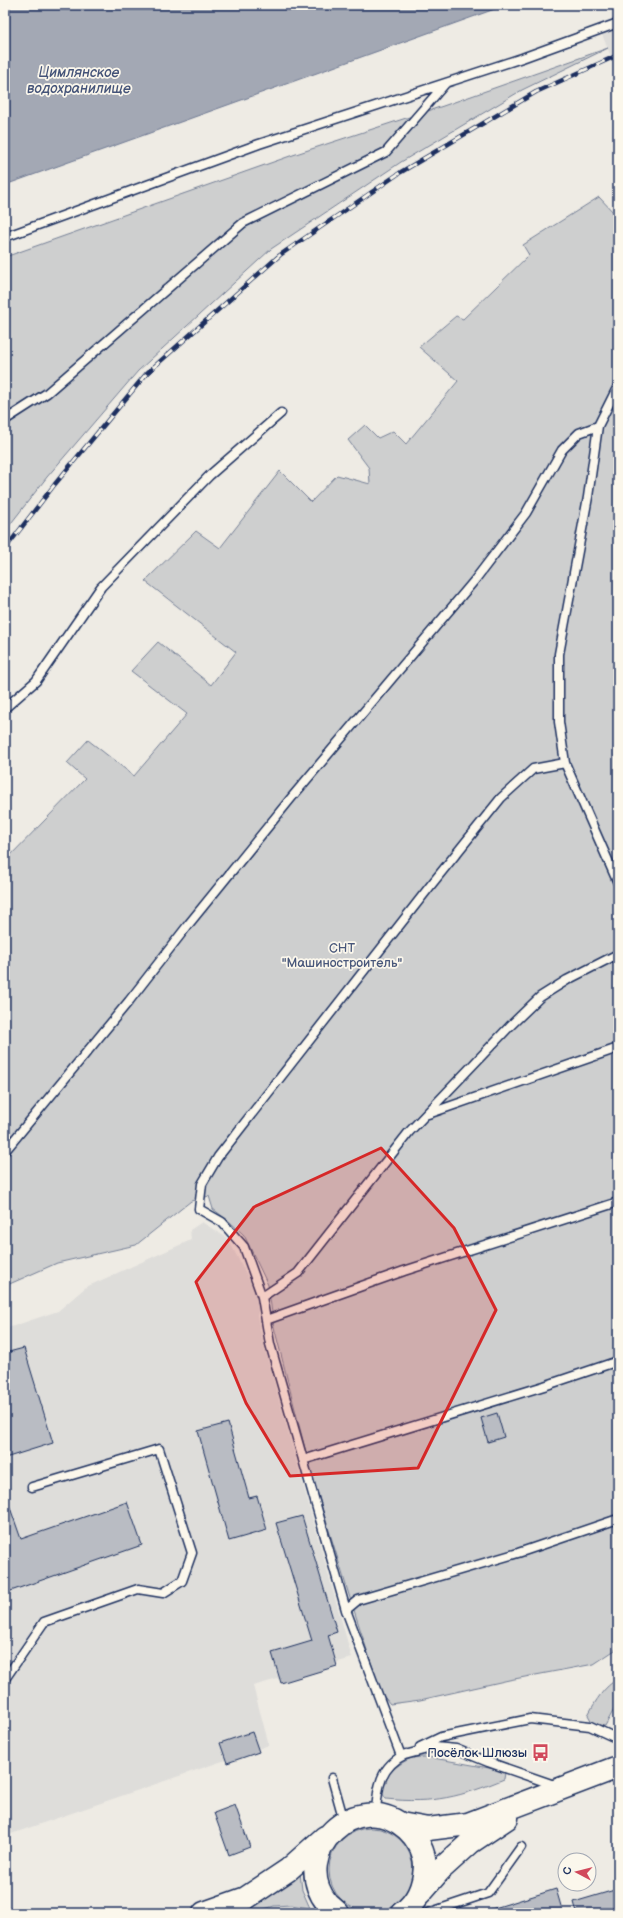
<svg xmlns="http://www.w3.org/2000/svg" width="623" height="1918" font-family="'Balsamiq Sans',sans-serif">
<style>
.built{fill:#deddda}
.green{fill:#cecfcf;stroke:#747f96}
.water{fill:#a3a8b4;stroke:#6d7892}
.building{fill:#b9bcc3;stroke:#1b2f5e}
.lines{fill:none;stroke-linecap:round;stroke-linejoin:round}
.lane-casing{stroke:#1b2f5e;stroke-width:11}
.primary-casing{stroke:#1b2f5e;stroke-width:25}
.lane{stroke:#fbf7ec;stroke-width:8}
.primary{stroke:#fbf7ec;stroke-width:22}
.rail-casing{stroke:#1b2f5e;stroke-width:4.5}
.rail{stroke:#fbf7ec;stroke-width:3;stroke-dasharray:9;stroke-linecap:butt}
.marked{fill:#d62828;fill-opacity:0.2;stroke:#d62828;stroke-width:3;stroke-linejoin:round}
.labels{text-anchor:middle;stroke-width:3.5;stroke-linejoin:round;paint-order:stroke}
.park-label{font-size:13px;fill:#48577a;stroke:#fbf7ec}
.poi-label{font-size:13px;fill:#1b2f5e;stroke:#fbf7ec;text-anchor:end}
.water-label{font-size:14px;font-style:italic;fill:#445378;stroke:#fbf7ec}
</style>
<rect width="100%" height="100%" fill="#eeebe4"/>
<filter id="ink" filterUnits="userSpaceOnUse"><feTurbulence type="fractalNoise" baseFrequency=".025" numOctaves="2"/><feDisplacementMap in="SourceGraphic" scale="8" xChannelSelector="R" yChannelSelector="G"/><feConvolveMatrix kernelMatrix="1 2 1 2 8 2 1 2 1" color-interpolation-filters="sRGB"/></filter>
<g filter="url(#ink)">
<path class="built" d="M618,17V74L599,27Z
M202,1222L228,1239L261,1302L257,1316L266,1353L352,1658L253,1686L269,1745L11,1834L6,1837L7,1840L5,1841V1329L58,1311L86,1287L191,1240L190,1230Z"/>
<path class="green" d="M608,48L522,90L401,162L271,249L138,371L47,477L5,531V257L293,155L443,106Z
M599,197L615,214L618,212V1648L594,1664L509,1680L420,1700L390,1704L381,1693L349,1595L311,1472L274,1327L268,1285L244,1235L230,1222L213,1209L209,1196L191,1201L136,1245L57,1263L5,1286V861L85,779L67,763L88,740L134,776L187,714L131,671L158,642L211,685L236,652L145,581L196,531L220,548L280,471L311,502L337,475L370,484L369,468L348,440L365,425L378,438L393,431L406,444L458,381L419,347L456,316L463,319L529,255L523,245Z
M618,1679V1702L605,1726L593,1724L588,1715C595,1702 604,1686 618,1679Z
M428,1757L500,1770L505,1773L504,1779C461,1797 433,1804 386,1799C373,1784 397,1763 412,1758C417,1757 423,1757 428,1757Z
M329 1870a42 42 0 1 1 84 0a42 42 0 1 1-84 0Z
M300,1873L302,1890L310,1908L291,1905L274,1906L252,1913H222C253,1902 274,1895 300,1873Z"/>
<path class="water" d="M5,5H506L5,185Z"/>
<path class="building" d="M24,1348L53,1443L5,1458V1353Z
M497,1413L504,1437L488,1442L481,1418Z
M228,1423L249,1498L257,1496L267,1530L229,1541L198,1431Z
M7,1499L21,1539L127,1502L142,1545L5,1593V1500Z
M302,1516L337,1632L328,1635L337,1666L281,1683L272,1653L312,1641L276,1523Z
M252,1732L259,1752L227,1763L220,1743Z
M235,1805L250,1847L229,1855L214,1813Z
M556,1889L563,1913H488V1910Z
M618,1889V1913H577L574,1902Z"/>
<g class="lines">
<defs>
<path id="lane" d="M5,237L259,144L522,58L618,23
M5,420L47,393L243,223L386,152L445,84
M5,708L36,681L101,587L210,475L281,413
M565,763L618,883
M428,1114L618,1048
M5,1151L129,1001L188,925L292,797L474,581L526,513L562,450L579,433L598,426L618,386
M262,1297L298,1273L409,1132L510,1026L540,997L567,980L618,954
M266,1320L404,1271L618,1202
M303,1460L544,1386L618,1361
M346,1610L358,1600L518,1553L618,1519
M5,1679L44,1622L138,1589L163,1593L182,1581L192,1553L159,1449L32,1487
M420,1747L441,1737L530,1719L590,1726L618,1739
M332,1778L344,1821
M557,1786L488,1762L456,1749L435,1747L401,1756L346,1610L270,1344L262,1297L244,1247L222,1222L199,1209L202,1184L218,1157L431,885L501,798L533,769L565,763L559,722V654L588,497L598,426
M376,1814C377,1788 380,1766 406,1754
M428,1913L488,1893L521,1847"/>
<path id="primary" d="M401,1824L428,1829L468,1824L618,1767
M420,1893L440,1870L471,1842L507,1818
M204,1913L246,1898L288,1870L325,1837
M338,1913C335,1910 330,1906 327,1903C288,1854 356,1784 407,1829C417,1838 425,1852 425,1866C424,1884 418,1902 402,1913"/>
</defs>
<use href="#lane" class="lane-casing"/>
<use href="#primary" class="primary-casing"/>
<use href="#lane" class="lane"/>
<use href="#primary" class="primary"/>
<defs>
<path id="rail" d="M5,549L55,484L147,373L280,255L401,172L536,92L618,55"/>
</defs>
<use href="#rail" class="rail-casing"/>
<use href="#rail" class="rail"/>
</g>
</g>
<path class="marked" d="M381,1148L454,1228L496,1310L418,1468L290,1476L246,1403L196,1282L254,1207Z"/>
<defs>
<symbol id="bus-bare" viewBox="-9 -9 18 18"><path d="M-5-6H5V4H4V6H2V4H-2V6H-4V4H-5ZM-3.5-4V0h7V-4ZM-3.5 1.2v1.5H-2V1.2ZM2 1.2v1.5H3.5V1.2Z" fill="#d1495b" stroke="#fbf7ec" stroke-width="2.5" paint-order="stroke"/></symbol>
</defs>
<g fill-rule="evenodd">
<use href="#bus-bare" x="528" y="1740" width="25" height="25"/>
</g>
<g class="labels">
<g class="park-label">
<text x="342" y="952">СНТ<tspan x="342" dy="15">"Машиностроитель"</tspan></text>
</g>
<g class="poi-label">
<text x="527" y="1757">Посёлок Шлюзы</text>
</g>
<g class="water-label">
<text x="79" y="77">Цимлянское<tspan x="79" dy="16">водохранилище</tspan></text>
</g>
</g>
<rect width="623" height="1918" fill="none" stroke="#fbf7ec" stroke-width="20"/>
<rect x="10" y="10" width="603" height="1898" fill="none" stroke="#1b2f5e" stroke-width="1.5" filter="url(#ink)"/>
<g transform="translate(577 1872) rotate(277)"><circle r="19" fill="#fbf7ec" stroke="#a1a7b3"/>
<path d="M0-3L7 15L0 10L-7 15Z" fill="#d1495b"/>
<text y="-6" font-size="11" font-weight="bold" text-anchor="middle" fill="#1b2f5e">С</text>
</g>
</svg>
